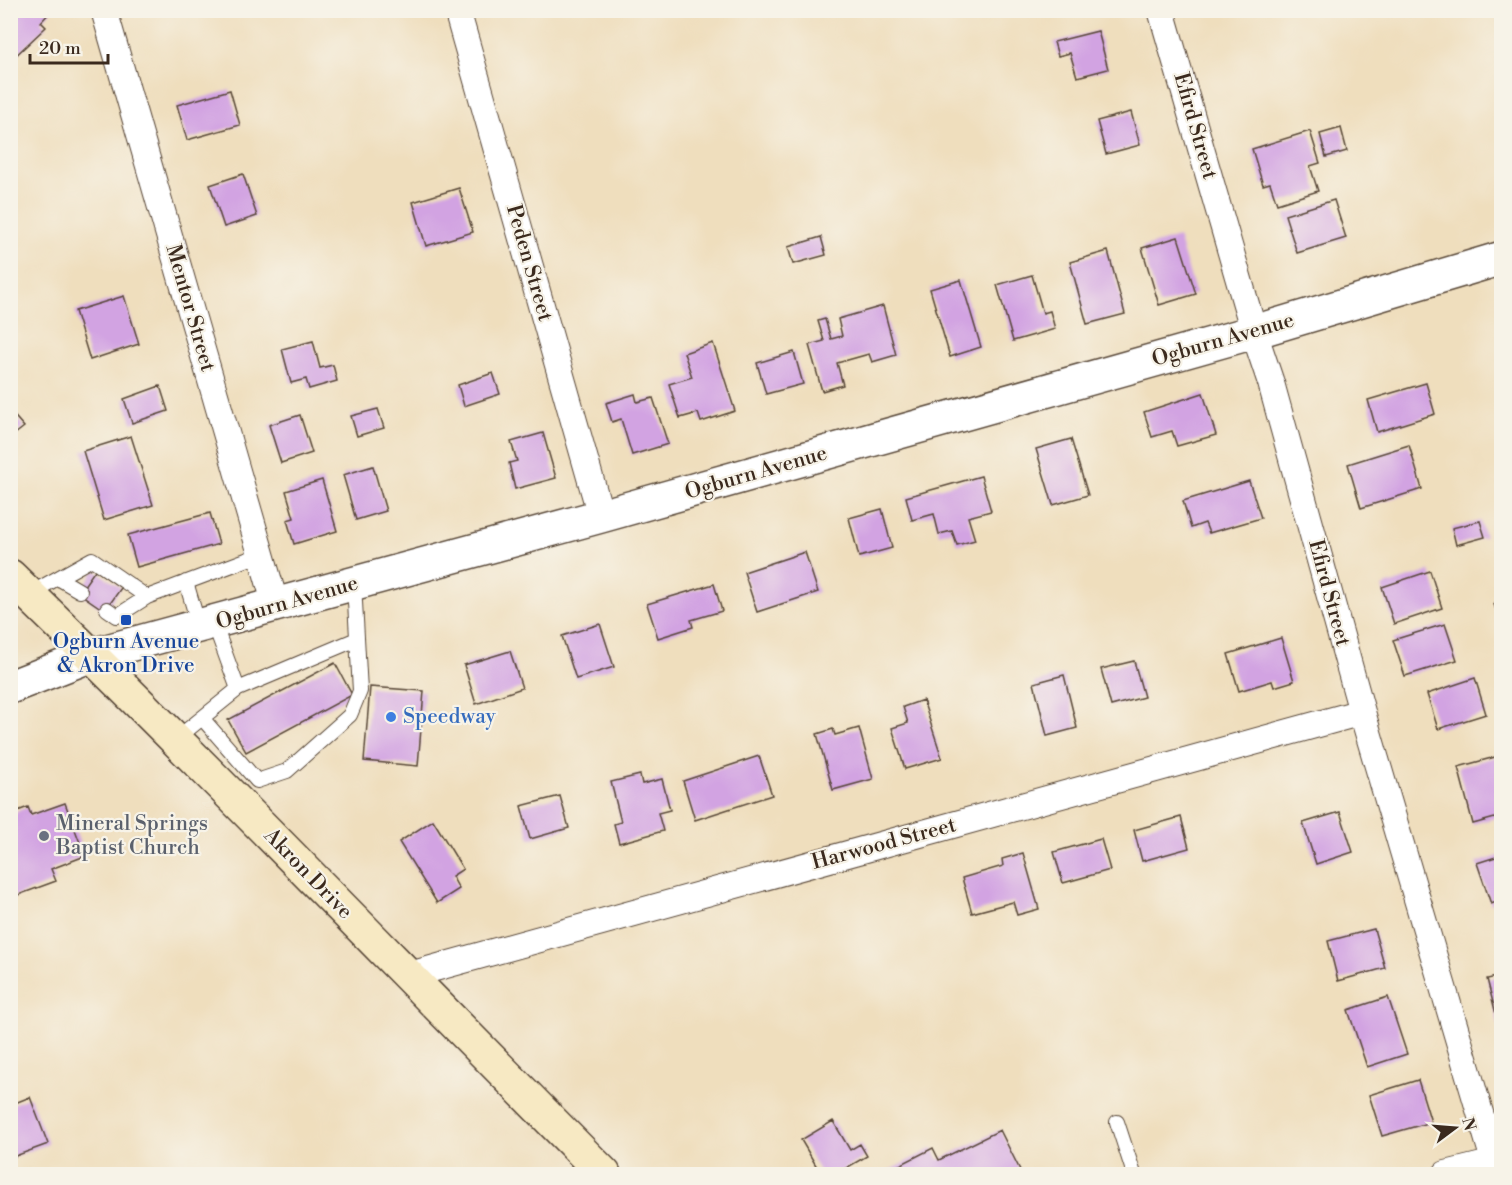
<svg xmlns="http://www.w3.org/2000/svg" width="1512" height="1185" viewBox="0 0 1512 1185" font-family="'Libre Bodoni',serif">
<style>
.building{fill:#d2a3e2}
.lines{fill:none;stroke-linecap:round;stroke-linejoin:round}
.service-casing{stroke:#564536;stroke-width:16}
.minor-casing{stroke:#564536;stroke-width:28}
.tertiary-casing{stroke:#564536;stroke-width:36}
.secondary-casing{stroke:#564536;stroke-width:36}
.service{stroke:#fff;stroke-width:14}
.minor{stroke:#fff;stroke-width:26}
.tertiary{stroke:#fff;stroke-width:33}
.secondary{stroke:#f7e9c3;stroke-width:33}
.transit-dot{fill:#1a4fb4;stroke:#f7f3e8;stroke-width:2}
.shop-dot{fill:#3f7fe0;stroke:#f7f3e8;stroke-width:2}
.worship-dot{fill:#6b7280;stroke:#f7f3e8;stroke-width:2}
.labels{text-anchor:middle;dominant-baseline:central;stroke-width:4.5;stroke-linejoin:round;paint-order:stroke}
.street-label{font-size:21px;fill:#3b2a1e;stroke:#f7f3e8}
.transit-label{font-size:21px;fill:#164399;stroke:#f7f3e8}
.shop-label{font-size:21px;fill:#366cbe;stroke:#f7f3e8;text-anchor:start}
.worship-label{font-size:21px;fill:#5b616d;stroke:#f7f3e8;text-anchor:start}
</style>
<rect width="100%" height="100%" fill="#f7f3e8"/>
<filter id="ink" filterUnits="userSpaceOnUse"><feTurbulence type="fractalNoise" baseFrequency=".0167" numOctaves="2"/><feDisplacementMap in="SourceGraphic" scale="12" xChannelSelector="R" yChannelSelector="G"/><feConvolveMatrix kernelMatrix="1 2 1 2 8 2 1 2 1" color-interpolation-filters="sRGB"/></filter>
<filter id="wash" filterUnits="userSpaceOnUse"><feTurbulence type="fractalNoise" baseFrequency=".008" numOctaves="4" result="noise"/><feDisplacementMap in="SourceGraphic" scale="24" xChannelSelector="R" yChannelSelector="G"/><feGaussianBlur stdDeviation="1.35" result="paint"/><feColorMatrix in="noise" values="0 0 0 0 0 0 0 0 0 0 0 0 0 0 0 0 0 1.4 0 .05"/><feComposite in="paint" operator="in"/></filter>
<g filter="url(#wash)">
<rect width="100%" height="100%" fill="#efdebd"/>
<g id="blocks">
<path class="building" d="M10,10h42l-11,12 5,5 -36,34z
M1098,31l10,38 -31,8 -7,-24 -12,3 -4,-14z
M230,90l10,35 -53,15 -10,-35z
M1131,112l9,33 -34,9 -9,-33z
M1341,128l6,23 -21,6 -6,-23z
M1310,131l10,32 -10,3 8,25 -41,13 -7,-21 -7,2 -11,-36z
M243,174l14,42 -33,11 -14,-42z
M459,188l14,44 -47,14 -13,-44z
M1334,200l12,38 -49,15 -12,-38z
M821,237l5,18 -33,9 -5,-17z
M1178,237l18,57 -37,11 -17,-57z
M1108,251l17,63 -38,10 -17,-62z
M1032,275l11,38 7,-2 5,18 -42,12 -16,-56z
M961,280l20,67 -31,10 -20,-68z
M124,296l15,48 -49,16 -15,-49z
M883,306l13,49 -24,7 -3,-8 -32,9 6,22 -21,6 -13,-46 15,-4 -6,-20 7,-2 6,20 11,-3 -4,-17z
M313,341l7,27 13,-3 4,16 -28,8 -3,-10 -15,4 -9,-34z
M713,343l22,68 -34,11 -3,-9 -18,5 -11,-34 23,-7 -8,-24z
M794,352l9,32 -37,10 -9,-31z
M493,373l7,21 -36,12 -6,-21z
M1426,383l9,31 -58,18 -9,-32z
M160,386l8,25 -36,12 -8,-24z
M1203,393l13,42 -39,11 -5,-15 -20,6 -8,-25z
M635,394l2,8 16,-4 15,46 -36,11 -11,-36 -9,3 -6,-19z
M378,409l6,19 -27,8 -6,-20z
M10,411l14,16 -14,11z
M300,415l12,38 -31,10 -12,-38z
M543,433l13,45 -41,11 -6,-26 8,-2 -6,-19z
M131,436l22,69 -49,15 -21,-69z
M1071,439l17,56 -35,10 -17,-56z
M1409,445l13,44 -61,19 -13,-44z
M373,466l13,45 -30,9 -13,-45z
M981,476l10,35 -23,6 7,23 -18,5 -5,-14 -13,3 -5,-20 -22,6 -6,-23z
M322,480l15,51 -43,13 -7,-24 7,-2 -8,-27z
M1249,481l12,37 -52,15 -4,-10 -14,5 -8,-27z
M882,509l10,39 -33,9 -10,-39z
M210,513l9,31 -82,23 -9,-32z
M1480,521l5,16 -29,8 -4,-17z
M805,552l13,40 -61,20 -13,-40z
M95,570l26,18 -16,23 -26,-18z
M1430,571l12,37 -48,16 -12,-37z
M714,584l8,27 -31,9 2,7 -35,11 -11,-34z
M1502,602v23h-1l-7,-21z
M600,624l14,43 -38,12 -14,-43z
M1445,624l12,36 -52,16 -12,-36z
M1281,638l13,43 -20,6 -2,-6 -33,10 -11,-37z
M510,651l12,37 -46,16 -12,-39z
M1134,661l10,36 -33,9 -10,-37z
M335,663l17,32 -106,57 -18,-32z
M1064,675l13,53 -30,8 -13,-53z
M1475,678l11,36 -48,15 -11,-35z
M370,687l54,4 -6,75 -54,-5z
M923,700l19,58 -37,11 -13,-41 16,-5 -5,-16z
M859,728l14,51 -40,11 -16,-56 16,-5 2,6z
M759,756l13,39 -77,25 -12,-39z
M1499,756l3,7v53l-29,8 -15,-57z
M640,775l2,9 20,-5 8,31 -12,3 5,18 -44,12 -5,-19 7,-2 -10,-40z
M560,796l9,32 -39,11 -9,-33z
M65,803l20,53 -34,13 5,12 -46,17v-84l18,-7 3,8z
M1340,812l13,40 -37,12 -13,-41z
M1181,817l8,31 -47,13 -8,-31z
M433,820l30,49 -11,7 7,13 -22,14 -38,-61z
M1101,839l9,31 -47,13 -9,-31z
M1023,853l16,56 -22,6 -4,-13 -41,11 -10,-35 41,-12 -1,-7z
M1502,855v45l-11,4 -14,-41z
M1374,929l11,39 -47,13 -10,-40z
M1502,976v49l-3,1 -12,-47z
M1388,997l19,57 -40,13 -19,-57z
M1418,1080l13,42 -49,14 -13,-41z
M30,1097l18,47 -38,14v-53z
M833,1121l17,29 10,-6 7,12 -31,18h-15l-20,-34z
M1000,1130l22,44h-135l-1,-2 47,-24 6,12z"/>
</g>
</g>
<g filter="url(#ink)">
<use href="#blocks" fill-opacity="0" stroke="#564536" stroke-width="1.5"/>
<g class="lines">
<defs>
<path id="service" d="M58,578l22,13
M186,582l13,44
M29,594l63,-35 55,38 115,-43
M107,609l10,7 30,-19
M238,689l119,-50
M202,718l55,63 30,-10 63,-56 10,-24 -6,-107
M176,739l62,-50 -24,-66
M1117,1122l17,52"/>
<path id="minor" d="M104,10l172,596
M457,10l144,506
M1161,10l93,322 17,51 91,329 136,462
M406,976l956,-264
M1446,1174l49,-12"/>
<path id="tertiary" d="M10,687l82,-32 509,-139 653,-184 248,-74"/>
<path id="secondary" d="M10,576c202,196 396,399 594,598"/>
</defs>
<use href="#service" class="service-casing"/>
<use href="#minor" class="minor-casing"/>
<use href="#tertiary" class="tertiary-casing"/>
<use href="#secondary" class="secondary-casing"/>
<use href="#service" class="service"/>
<use href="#minor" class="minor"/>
<use href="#tertiary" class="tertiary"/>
<use href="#secondary" class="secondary"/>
</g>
</g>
<rect class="transit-dot" x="120" y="614" width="12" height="12" rx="3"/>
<circle class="shop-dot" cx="391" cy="717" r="6"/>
<circle class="worship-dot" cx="44" cy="836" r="6"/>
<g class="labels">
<g class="street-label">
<text transform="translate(1195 126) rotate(74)">Efird Street</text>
<text transform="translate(529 263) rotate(74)">Peden Street</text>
<text transform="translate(190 308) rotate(74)">Mentor Street</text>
<text transform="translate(1223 340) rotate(-16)">Ogburn Avenue</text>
<text transform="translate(756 473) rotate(-16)">Ogburn Avenue</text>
<text transform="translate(1329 593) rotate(75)">Efird Street</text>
<text transform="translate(287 603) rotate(-16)">Ogburn Avenue</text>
<text transform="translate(884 844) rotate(-15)">Harwood Street</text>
<text transform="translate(308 874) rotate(46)">Akron Drive</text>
</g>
<g class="transit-label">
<text x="126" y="642">Ogburn Avenue<tspan x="126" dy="24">&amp; Akron Drive</tspan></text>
</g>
<g class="shop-label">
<text x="403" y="717">Speedway</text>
</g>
<g class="worship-label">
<text x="56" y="824">Mineral Springs<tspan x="56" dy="24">Baptist Church</tspan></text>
</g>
</g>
<rect width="1512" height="1185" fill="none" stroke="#f7f3e8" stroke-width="36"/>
<g transform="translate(1455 1128) rotate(74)" stroke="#f7f3e8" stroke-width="4.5" paint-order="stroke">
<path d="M0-4.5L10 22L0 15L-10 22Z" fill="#3b2a1e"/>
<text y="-9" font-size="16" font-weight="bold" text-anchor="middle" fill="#3b2a1e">N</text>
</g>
<path d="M30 54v9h78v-9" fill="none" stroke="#3b2a1e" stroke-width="3"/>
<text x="39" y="54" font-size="18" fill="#3b2a1e" stroke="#f7f3e8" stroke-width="4.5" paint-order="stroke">20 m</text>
</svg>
